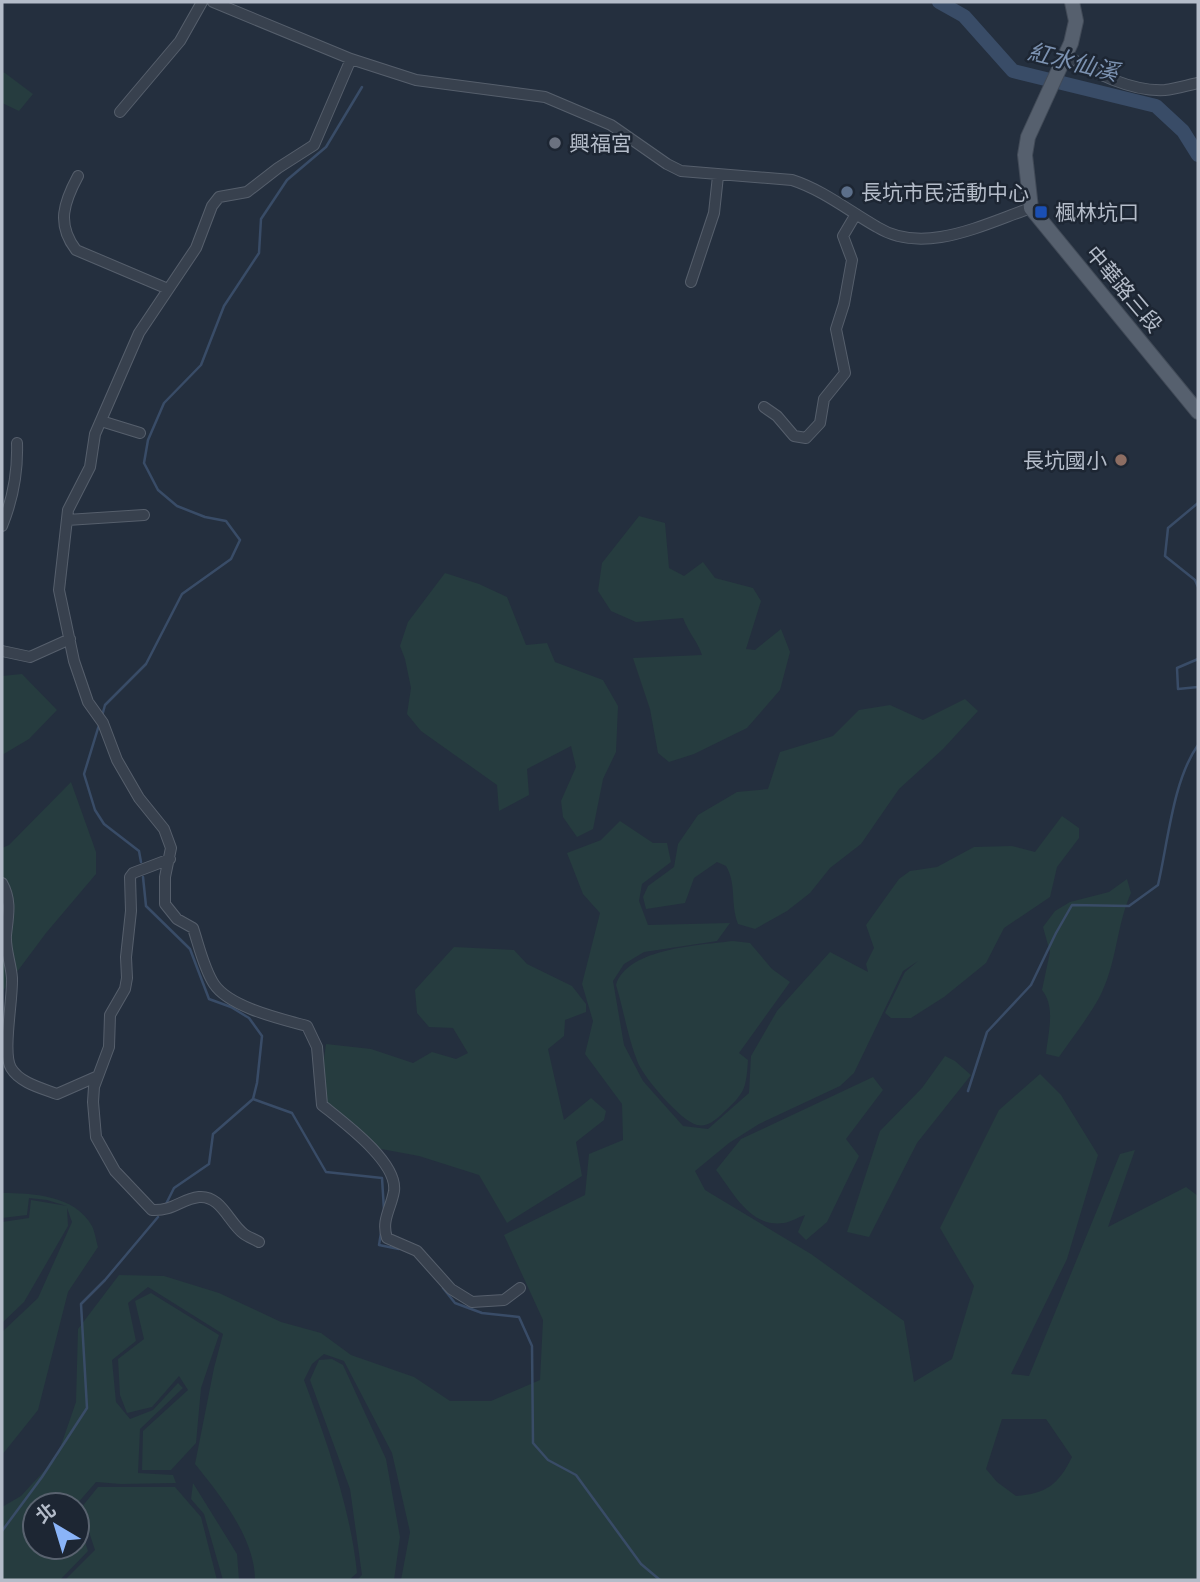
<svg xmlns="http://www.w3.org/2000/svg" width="1200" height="1582" viewBox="0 0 1200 1582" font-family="Figtree,'Noto Sans TC',sans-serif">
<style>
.green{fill:#263c3f;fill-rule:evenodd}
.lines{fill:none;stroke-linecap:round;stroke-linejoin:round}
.stream{stroke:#394c67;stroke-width:2.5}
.river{stroke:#394c67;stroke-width:14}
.minor-casing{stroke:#565f6c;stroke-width:12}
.major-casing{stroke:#414a57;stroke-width:16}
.minor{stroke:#38414e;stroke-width:10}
.major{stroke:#56606e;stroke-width:14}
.worship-dot{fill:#6b7280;stroke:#1d2633;stroke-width:2.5}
.service-dot{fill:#5c6f8a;stroke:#1d2633;stroke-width:2.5}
.transit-dot{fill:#1a4fb4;stroke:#1d2633;stroke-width:2.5}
.education-dot{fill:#8d6e63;stroke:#1d2633;stroke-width:2.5}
.labels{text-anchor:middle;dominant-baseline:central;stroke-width:5;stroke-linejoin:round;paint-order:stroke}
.poi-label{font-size:21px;fill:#b4bcc9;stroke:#1d2633;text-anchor:start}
.street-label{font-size:21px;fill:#b4bcc9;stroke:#1d2633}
.water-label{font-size:23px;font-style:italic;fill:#7c92b1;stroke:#1d2633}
</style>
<rect width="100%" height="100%" fill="#242f3e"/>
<path class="green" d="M2,72l3,1 28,21 -14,17 -17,-8z
M639,516l26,7 4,45 15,8 19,-14 12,16 38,10 8,13 -15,48 9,1 26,-21 9,23 -10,38 -33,38 -53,26 -25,8 -11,-9 -8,-44 -17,-51 69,-3c-4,-13 -14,-23 -19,-37l-47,4 -25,-11 -13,-20 4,-28z
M445,573l34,11 28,13 19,48 21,-2 8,19 48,18 15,26 -2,46 -13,27 -10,50 -16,8 -14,-20 -2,-16 15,-34 -5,-21 -44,23 2,26 -30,16 -2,-26 -76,-54 -14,-17 4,-26 -6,-29 -5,-13 8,-24z
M22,674l35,36 -28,29 -27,16v-79z
M965,699l13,12 -35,38 -44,40 -38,55 -31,24 -20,25 -23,18 -32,18 -17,-5c-8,-21 -1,-39 -12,-58l-9,-4 -23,16 -9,25 -39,6 -3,-12 5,-11 26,-19 4,-23 20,-29 39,-23 31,-3 12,-37 53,-16 26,-26 31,-5 33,15z
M71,782l25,70v22l-50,59 -44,59v-144l7,-3z
M1062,816l17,12v10l-22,29 -7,30 -46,31 -18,35 -42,34 -33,21h-20l-6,-5 20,-41 13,-11 -15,10 -49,102 -14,13 -81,38 -30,19 -34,28 10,19 106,64 93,67 10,61 38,-23 22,-73 -34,-58 59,-118 41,-36 21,21 37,60 -31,104 -56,115 18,2 91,-222 15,-4 -27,77 78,-40 12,9v384h-797l9,-48 -18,-79 -48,-92 -20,-7 -12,10 -8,16c22,59 47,130 53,193l-8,7h-94c0,-42 -35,-85 -60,-116l19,-96 9,-34 -75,-47 -20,16 8,38 -24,19 4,42 14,17 23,-9 25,-27 5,5 -43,41 -2,44 35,2 3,8 -55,1 -25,-2 -20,23h-41v42h42v-30l11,34 -28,29h-58v-73l19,-11 36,-39 19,-55 2,-73 41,-54 45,1 55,17 62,29 40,11 30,22 63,22 36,24h41l49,-21 3,-60 -39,-85 81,-40 4,-41 34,-14 -1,-36 -37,-50 8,-33 -11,-37 18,-71 -17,-19 -16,-41 34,-13 19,-19 33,22h14l4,19 -29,22 -3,17 9,24 82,-2 -13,18 -73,11 -20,12 -11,17 11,64 19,36 40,45 25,3 41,-36 2,-37 26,-45 53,-59 38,20 -2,-8 8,-16 -8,-23 33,-46 11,-8 27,-4 37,-20 38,-1 23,6zM1002,1419h44l26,38c-13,27 -26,37 -56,39l-19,-14 -11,-13z
M1127,879l4,14c-15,33 -14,72 -32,105 -11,20 -27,40 -40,59l-13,-3c2,-21 10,-47 -4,-64l8,-38 -7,-25 12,-16 15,-9 39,-10z
M733,941l17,2 22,26 18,13 -51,71 9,7c-2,32 -4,33 -27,55 -7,6 -14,12 -24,10 -16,-4 -52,-46 -59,-62 -10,-24 -14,-52 -22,-78 11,-37 85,-40 117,-44z
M454,947l60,3 13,14 45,22 14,18v8l-21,8 -1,16 -16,13 16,71 27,-22 15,13 -2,9 -28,22 6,34 -75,47 -28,-48 -60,-19 -43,-8 -51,-43 -1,-46 2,-15 45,5 42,14 19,-11 24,7 12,-6 -15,-25 -24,-1 -12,-14 -2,-23z
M945,1056l10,5 16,14 -54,68 -48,94 -22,-5 33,-101 42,-43z
M873,1077l10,13 -37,49 13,17 -32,66 -21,18 -8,-8 7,-17c-7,2 -14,7 -21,8 -34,5 -51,-31 -68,-53l25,-31z
M2,1193c30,0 73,2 90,33 3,6 4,15 6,21l-30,45 -30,118 -36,45v-123l36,-34 34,-76 -5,-14 1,18 -44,76 -22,21v-101l27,-4 2,-18 36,6 -20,-6 -18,-2 -2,17 -25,3z
M151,1293l68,42 -18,53 -5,55 -25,27h-29l1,-39 45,-41 -9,-14 -27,31 -25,6 -7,-18 -2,-36 26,-20 -9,-38z
M332,1359l11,6 43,94 14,78 -6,43h-37l5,-5 -12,-86 -40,-109 9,-20z
M193,1483l44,71 2,26h-16l-19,-66 -13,-15z
M98,1487h77l26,30 16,63h-152l30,-30 -14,-42z"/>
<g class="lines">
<path class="stream" d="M1198,503l-30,25 -3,28 30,24 3,7
M1198,659l-21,9 1,21 20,-2
M102,716l3,-11 41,-41 36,-70 49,-35 9,-19 -14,-19 -21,-4 -28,-11 -19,-16 -14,-27 4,-23 16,-37 37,-38 23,-59 35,-53 2,-34 26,-39 39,-33 36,-60
M99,725l-15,49 11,36 9,14 35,27 2,11
M143,877l3,29 44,43 19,50 22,8 18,11 13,18 -5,47 -4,16 39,14 34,59 56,6 2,32
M968,1091l19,-59 44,-47 25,-52 16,-28 57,1 29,-21c10,-43 15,-105 40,-140
M166,1204l8,-16 35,-24 4,-30 40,-35
M381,1233l-2,12 20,4
M443,1288l12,15 27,10 37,4 13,29 1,97 15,17 28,15 65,89 19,16
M2,1531l40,-54 45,-69 -6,-104 24,-24 53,-63"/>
<path class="river" d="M939,2l25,14 49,55 143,35 27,25 15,24"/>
<defs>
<path id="minor" d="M213,2l138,57 65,21 129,17 66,28 56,39 14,7 111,9c31,10 57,31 85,47 47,29 107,-3 154,-19
M1067,55c25,18 66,37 98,35 11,-1 23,-5 33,-7
M351,59l-37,86 -36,23 -31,24 -28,5 -7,9 -16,42 -57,85 -44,101 -5,33 -22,43 -9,80 15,71 14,41 15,21 14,37 22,38 25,31 7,19 -6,29v27l12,15 16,9c6,18 11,41 21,56 15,23 67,35 93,42l10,21 5,58c21,17 76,57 72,86 -3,18 -13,29 -7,47l30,13 34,38 21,13 32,-2 16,-12
M120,112l60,-71 22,-39
M78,176c-14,26 -22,48 -2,74l92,39
M691,282l23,-69 4,-37
M764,407l13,9 17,20 12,2 14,-15 4,-24 21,-26 -9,-44 8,-25 8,-44 -9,-24 13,-22
M101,421l39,12
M67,520l77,-5
M2,526c11,-27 16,-53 15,-83
M2,651l28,6 40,-18
M170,859l-37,14 -3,4 1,34 -5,46 1,21 -2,11 -15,26 -1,32 -15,40 -1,15 3,35 19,34 37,39c22,1 29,-11 47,-13 22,-2 30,26 45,37 4,3 10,5 15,8
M2,883c10,18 6,33 4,52 -1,14 5,29 6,43 1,21 -10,75 -1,90 9,15 30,20 46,26l41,-18"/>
<path id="major" d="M1072,2l4,19 -5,22 -43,94 -3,18 6,53 167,204"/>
</defs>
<use href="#minor" class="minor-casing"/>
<use href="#major" class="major-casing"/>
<use href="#minor" class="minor"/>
<use href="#major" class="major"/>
</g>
<circle class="worship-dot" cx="555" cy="143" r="7"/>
<circle class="service-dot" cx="847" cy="192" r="7"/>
<rect class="transit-dot" x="1034" y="205" width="14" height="14" rx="3.5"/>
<circle class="education-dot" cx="1121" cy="460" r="7"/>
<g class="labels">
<g class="poi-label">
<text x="569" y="143">興福宮</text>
<text x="861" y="192">長坑市民活動中心</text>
<text x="1055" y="212">楓林坑口</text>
<text x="1107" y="460" text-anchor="end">長坑國小</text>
</g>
<g class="street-label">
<text transform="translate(1124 289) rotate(50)">中華路三段</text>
</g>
<g class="water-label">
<text transform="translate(1073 62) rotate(14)">紅水仙溪</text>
</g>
</g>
<rect width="1200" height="1582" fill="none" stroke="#b4bcc9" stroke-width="7"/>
<g transform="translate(56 1526) rotate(322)"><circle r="33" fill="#1d2633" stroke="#59626f" stroke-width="2"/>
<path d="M0-5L12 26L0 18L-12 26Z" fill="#8ab4f8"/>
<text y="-10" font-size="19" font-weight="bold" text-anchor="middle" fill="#b4bcc9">北</text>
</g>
</svg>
